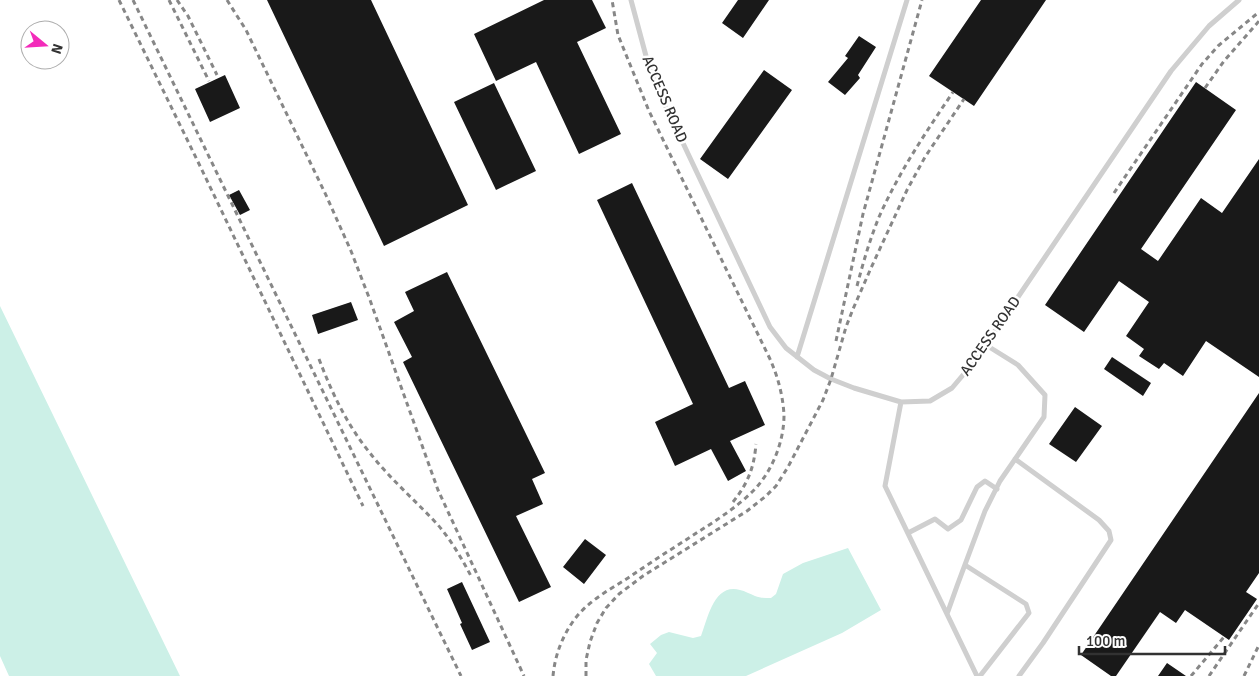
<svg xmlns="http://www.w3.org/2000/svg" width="1259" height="676" viewBox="0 0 1259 676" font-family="Signika,sans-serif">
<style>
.water{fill:#ccf0e7}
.building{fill:#191919}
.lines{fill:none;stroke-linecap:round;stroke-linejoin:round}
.service{stroke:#cfcfcf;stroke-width:5}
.rail{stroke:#878787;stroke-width:3;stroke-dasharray:5 4;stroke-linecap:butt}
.labels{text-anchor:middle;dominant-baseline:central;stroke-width:5;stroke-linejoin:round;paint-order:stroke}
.street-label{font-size:15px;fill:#323232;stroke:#fff}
</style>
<rect width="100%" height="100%" fill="#fff"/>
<path class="water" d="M0,306l180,370h-171l-9,-20z
M848,548l33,62 -39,23 -96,43h-90l-7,-12 8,-11 -7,-9 11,-9 8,-3 24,6 8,-2c7,-18 13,-53 39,-46 5,1 10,4 15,6 5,2 10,2 16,2l5,-4 7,-20 20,-11z"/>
<path class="building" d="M267,0h104l97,205 -84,41z
M544,0h48l14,28 -29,14 44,92 -42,20 -43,-92 -40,19 -22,-47z
M738,0h31l-26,38 -21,-15z
M981,0h65l-72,106 -45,-30z
M859,36l17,11 -18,28 2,3 -15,17 -17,-13 20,-24 -3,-2z
M764,70l28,20 -64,89 -28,-20z
M225,75l15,33 -30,14 -15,-33z
M1196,82l40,28 -95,139 17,12 43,-63 21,15 37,-54v218l-53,-36 -23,35 -19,-13 -5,6 -20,-13 5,-7 -18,-13 23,-34 -30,-21 -35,51 -39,-27z
M494,83l42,88 -40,19 -42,-88z
M632,183l97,205 16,-7 20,44 -35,16 16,30 -18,10 -17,-32 -36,17 -20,-44 38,-18 -96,-204z
M239,190l11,20 -10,5 -11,-20z
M447,272l98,201 -13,6 11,25 -27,12 35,71 -32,15 -116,-240 9,-5 -18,-35 20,-11 -9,-19z
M351,302l7,18 -40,14 -6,-19z
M1112,357l39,26 -8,13 -39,-27z
M1259,393v180l-13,19 11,7 -28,41 -44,-30 -9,13 -16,-11 -44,64h-5l-30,-21z
M1075,407l27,19 -26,36 -27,-18z
M585,539l21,16 -22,29 -21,-17z
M462,582l28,60 -18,8 -12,-26 2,-1 -15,-34z
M1167,663l19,13h-28z"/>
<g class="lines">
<path class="service" d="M631,0l15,56 10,30 114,241 16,21 28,22 17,9 23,9 47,14 29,-1 22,-13 22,-26 197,-291 38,-45 30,-26
M797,357l110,-357
M901,402l-16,84 92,190
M1015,459l84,61 10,11 2,9 -68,103 -24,33
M908,533l27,-14 13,10 13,-9 16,-33 8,-6 12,8
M965,565l61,39 3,9 -49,63
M947,614l10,-28 28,-75 15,-30 44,-64 1,-22 -27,-30 -32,-20"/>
<path class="rail" d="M119,0l82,168 162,338
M133,0l328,676
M169,0l40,81
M177,0l11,16 29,59
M227,0l19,30 79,163 26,58 19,49 68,190 86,186
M1205,88l19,-27 35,-40
M1114,193l88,-129 16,-18 41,-34
M857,286c6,-23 13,-47 22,-69 20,-45 47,-85 74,-125
M836,341l27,-127 59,-214
M319,359c13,34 28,66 51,94 20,26 46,48 68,72 13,15 24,34 33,51
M733,502c15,-19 21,-34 23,-58
M553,676c2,-21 9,-39 21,-56 14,-19 35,-30 54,-42 23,-16 47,-31 70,-46 19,-12 39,-25 55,-41 19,-19 31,-49 31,-76 -1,-19 -6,-38 -14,-56l-121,-248 -31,-76 -6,-35
M586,676v-16l4,-18 7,-19 9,-15 13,-14 24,-18 104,-65 19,-15 10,-10 12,-19 35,-67 8,-21 15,-52 7,-18 18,-41 36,-78 18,-33 39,-58
M1191,676l33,-39
M1209,676l50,-73
M1244,676l15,-31"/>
</g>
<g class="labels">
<g class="street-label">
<text transform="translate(665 99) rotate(67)">ACCESS ROAD</text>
<text transform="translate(990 336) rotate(-55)">ACCESS ROAD</text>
</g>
</g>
<g transform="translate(45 45) rotate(108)"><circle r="24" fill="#ffffff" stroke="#adadad"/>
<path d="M0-4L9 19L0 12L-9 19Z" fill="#f32bba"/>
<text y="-8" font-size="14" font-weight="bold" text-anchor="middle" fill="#323232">N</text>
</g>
<path d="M1079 646v8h146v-8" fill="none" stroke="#323232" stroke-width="2.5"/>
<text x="1086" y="646" font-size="15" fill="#323232" stroke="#ffffff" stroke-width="4" paint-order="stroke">100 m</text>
</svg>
